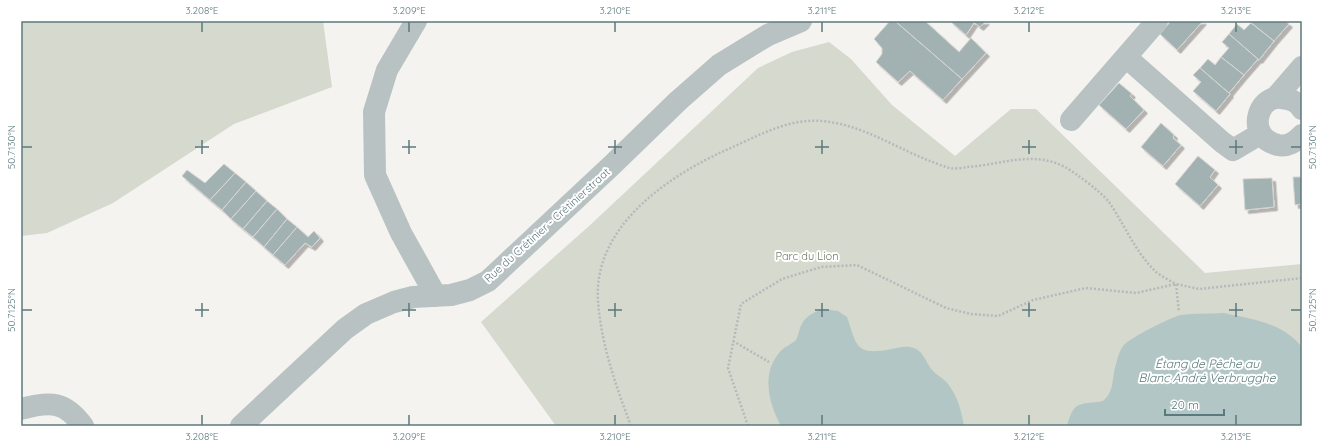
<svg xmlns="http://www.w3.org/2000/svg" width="1323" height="447" viewBox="0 0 1323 447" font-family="Quicksand,sans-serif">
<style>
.green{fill:#d5d9ce}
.water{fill:#b1c6c5}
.building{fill:#a2b1b2;stroke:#d5d4d2;filter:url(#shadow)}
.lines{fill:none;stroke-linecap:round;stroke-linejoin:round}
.path{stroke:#b4babb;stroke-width:2.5;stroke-dasharray:2 2;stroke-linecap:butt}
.minor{stroke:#b9c2c3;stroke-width:22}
.ticks{fill:none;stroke:#5c797d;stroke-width:1.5}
.labels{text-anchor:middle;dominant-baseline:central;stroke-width:4;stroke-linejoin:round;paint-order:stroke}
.street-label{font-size:11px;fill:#5c797d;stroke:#fff}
.park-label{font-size:11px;fill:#6c7a5f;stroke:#fff}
.water-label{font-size:12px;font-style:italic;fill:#577a79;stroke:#fff}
.neatline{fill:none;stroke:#5c797d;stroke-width:1.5}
.ticks-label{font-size:10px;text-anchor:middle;fill:#5c797d}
</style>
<defs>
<filter id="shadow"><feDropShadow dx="3.5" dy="3.5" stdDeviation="0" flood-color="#0004"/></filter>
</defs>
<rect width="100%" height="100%" fill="#f4f3ef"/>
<path class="green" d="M21,21h302l9,66 -98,37 -121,79 -66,30 -26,3z
M829,42l22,17 41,46 63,51 56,-47h25l169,164 97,-9v162h-746l-75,-104 107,-95 170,-159 34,-16z"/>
<path class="water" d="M823,309l15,2 9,6c10,30 9,39 45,32 6,-1 12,-3 18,-2 13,2 15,14 22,23 5,6 12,8 16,14 10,13 13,26 16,42h-183c-12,-22 -20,-52 -2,-73 4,-6 12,-8 17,-13 2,-3 3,-9 4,-12 4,-11 13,-16 23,-19z
M1224,313c31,7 57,9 78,34v79h-235c7,-26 12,-21 36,-25 11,-9 9,-21 12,-33 2,-8 4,-17 9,-23 6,-7 47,-28 57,-30 14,-2 29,-1 43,-2z"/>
<path class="building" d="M890,21h5l67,58 -19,21 -33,-29 -12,11 -22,-20 6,-8v-6l-8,-9z
M895,21h30l34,31 12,-14 15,15 -24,26z
M950,21h22l2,2 -8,12z
M972,21h14l-6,6z
M1171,21h32l-26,29 -17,-16z
M1249,21h36l4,3 -15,17z
M1251,23l23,18 -15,19 -30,-26 8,-10 7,6z
M1229,34l29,25 -14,16 -23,-18 8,-9 -7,-6z
M1221,57l23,18 -15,18 -29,-25 8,-9 7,6z
M1200,68l30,26 -14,17 -23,-20 8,-9 -8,-7z
M1119,83l13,11 -2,2 14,14 -18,19 -27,-24z
M1161,123l13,12 -1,3 8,7 -18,21 -22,-19z
M1198,156l17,14 -5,7 8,8 -18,21 -25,-22z
M224,164l11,9 -25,27 -28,-24 5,-6 18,13z
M235,173l11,9 -24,28 -12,-10z
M1293,177h9v27l-7,1z
M1272,178l2,29 -29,3 -2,-31z
M246,182l10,9 -25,28 -9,-9z
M256,191l11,10 -24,28 -12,-10z
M267,201l10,8 -24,28 -10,-8z
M277,209l10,10 -23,28 -11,-10z
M287,219l10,8 -24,28 -9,-8z
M297,227l11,10 6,-6 6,7 -8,9 -7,-4 -20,22 -12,-10z"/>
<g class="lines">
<path class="path" d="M733,341l36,21
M631,426c-15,-40 -30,-82 -33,-125 -5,-73 67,-123 126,-150 30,-13 63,-33 97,-30 40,3 73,26 109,40 6,2 14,6 20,7 5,1 12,0 17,-1 33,-2 66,-17 98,0 12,7 35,24 44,35 15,22 26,49 45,68 6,6 15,10 22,14l3,28
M748,426l-20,-58 13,-64 41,-25 39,-12 36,-2 89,43 25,6 27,2 35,-16 53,-12 50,5 40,-9 23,5 103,-11"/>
<path class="minor" d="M416,21l-29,49 -13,42 1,63 26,58 35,63
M1126,57l96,85 11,8 27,-16
M1276,97l26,-30
M1302,109c-5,-8 -12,-10 -21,-11 -24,-3 -36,39 -3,47 10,2 17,-3 24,-10
M1071,120l86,-99
M21,409c29,-8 44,-8 62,17
M241,426l104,-97 21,-15 28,-12 19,-5 38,-2 19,-5 18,-9 123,-115 67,-65 41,-36 49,-30 33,-14"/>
</g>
<path class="ticks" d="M202,22v10M409,22v10M615,22v10M822,22v10M1029,22v10M1236,22v10M202,140v14M409,140v14M615,140v14M822,140v14M1029,140v14M1236,140v14M22,147h10M195,147h14M402,147h14M608,147h14M815,147h14M1022,147h14M1229,147h14M1291,147h10M202,303v14M409,303v14M615,303v14M822,303v14M1029,303v14M1236,303v14M22,310h10M195,310h14M402,310h14M608,310h14M815,310h14M1022,310h14M1229,310h14M1291,310h10M202,415v10M409,415v10M615,415v10M822,415v10M1029,415v10M1236,415v10"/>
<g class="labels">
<g class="street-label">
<text transform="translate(547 225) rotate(-42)">Rue du Crétinier - Crétinierstraat</text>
</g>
<g class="park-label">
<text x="807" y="256">Parc du Lion</text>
</g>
<g class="water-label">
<text x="1207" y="363">Étang de Pêche au<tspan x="1207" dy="14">Blanc André Verbrugghe</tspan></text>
</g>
</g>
<rect width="1323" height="447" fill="none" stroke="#ffffff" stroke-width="44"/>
<path d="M1165 409v6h59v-6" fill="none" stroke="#5c797d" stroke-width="2"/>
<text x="1171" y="409" font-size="12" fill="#5c797d" stroke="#ffffff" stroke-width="3" paint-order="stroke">20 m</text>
<rect x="22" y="22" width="1279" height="403" class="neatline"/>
<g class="ticks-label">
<text x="202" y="14">3.208°E</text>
<text x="409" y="14">3.209°E</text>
<text x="615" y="14">3.210°E</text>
<text x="822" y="14">3.211°E</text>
<text x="1029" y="14">3.212°E</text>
<text x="1236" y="14">3.213°E</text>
<text transform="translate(11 147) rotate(-90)" y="4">50.7130°N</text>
<text transform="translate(1312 147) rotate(-90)" y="4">50.7130°N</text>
<text transform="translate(11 310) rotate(-90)" y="4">50.7125°N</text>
<text transform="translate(1312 310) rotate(-90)" y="4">50.7125°N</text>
<text x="202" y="440">3.208°E</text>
<text x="409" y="440">3.209°E</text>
<text x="615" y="440">3.210°E</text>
<text x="822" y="440">3.211°E</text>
<text x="1029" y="440">3.212°E</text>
<text x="1236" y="440">3.213°E</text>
</g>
</svg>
